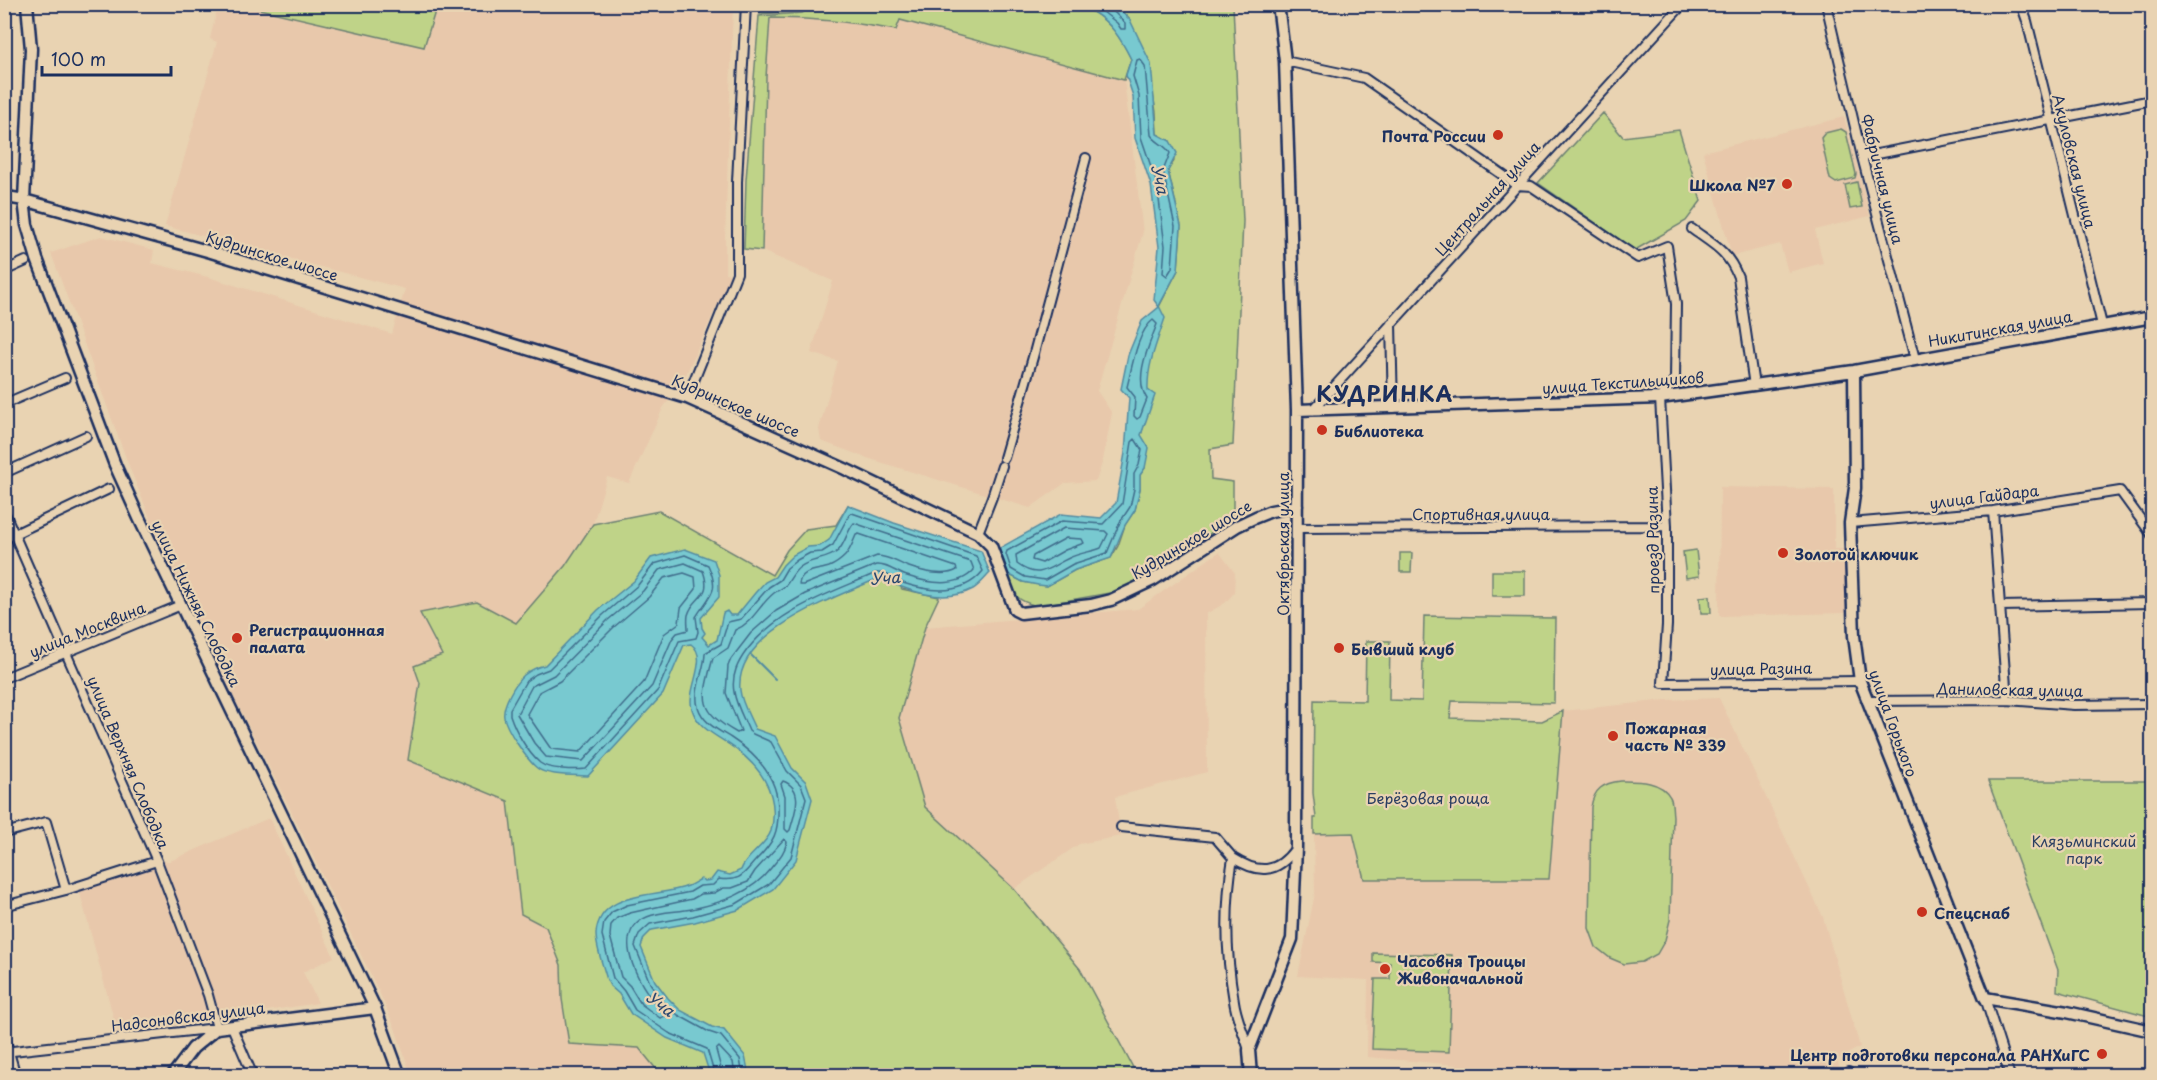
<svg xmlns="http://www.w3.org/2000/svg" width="2157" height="1080" viewBox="0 0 2157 1080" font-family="'Playpen Sans',sans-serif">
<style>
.built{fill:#e8c8ab}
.green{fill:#bfd388;stroke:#6d8173;stroke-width:1.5}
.water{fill:#78c9d0;stroke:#538ba2;stroke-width:1.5}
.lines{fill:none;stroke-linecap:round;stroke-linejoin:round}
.shore{stroke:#406d8c;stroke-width:1.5}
.stream{stroke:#538ba2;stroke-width:2}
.street-casing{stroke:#1b2f5e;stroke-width:12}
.secondary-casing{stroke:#1b2f5e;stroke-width:15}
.street{stroke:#e9d3b2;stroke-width:8}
.secondary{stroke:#e9d3b2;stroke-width:10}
.poi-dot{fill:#c8321e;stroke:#e9d3b2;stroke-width:2}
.labels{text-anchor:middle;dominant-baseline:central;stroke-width:4.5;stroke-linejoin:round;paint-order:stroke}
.poi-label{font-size:15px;font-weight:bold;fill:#1b2f5e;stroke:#e9d3b2;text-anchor:start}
.street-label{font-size:15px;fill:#1b2f5e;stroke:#e9d3b2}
.park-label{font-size:15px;fill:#2b3f62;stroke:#e9d3b2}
.water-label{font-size:16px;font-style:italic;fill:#29466f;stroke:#e9d3b2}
.district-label{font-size:21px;font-weight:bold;letter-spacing:1.5px;fill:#1b2f5e;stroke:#e9d3b2}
</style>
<rect width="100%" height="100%" fill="#e9d3b2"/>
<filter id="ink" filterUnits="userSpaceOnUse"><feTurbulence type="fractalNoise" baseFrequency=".0167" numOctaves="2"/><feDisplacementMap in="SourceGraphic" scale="12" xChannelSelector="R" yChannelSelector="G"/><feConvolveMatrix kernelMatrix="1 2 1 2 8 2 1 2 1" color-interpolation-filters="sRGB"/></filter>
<g filter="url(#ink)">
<path class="built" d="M599,4l134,1 -8,235v33l5,1 -2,7 -45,100 -20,27 -34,75 -22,-6 -14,47 -28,42 -49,57 -39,-21 -57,11 23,43 -29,10 6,17 -12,77 100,41 13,112 25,14 15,38 1,34 7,45 70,4 22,27h-250l-16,-47 -15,-34 -89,-183 -115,-230 -46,-112 -79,-216 50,-17 53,14 -2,13 56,14 184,57 13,-45 -240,-63 52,-184 -7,-3 8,-34h24l181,41 14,-41z
M770,18h41l46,4 38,8 5,-11 224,61 19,152 -46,159 15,22 -9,47 -7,21 -31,2 -35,25 -163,-50 -46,-17 -2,-12 19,-68 -27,-8 22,-72 -71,-30 4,-174z
M1844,117l26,99 -55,14 8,33 -35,9 -8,-28 -48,12 -29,-104z
M1720,487l114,2v60h12l2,64 -129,3z
M1219,552l16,21 -1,20 -9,10 -19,11 1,158 -92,25 6,39 -42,8 -65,45 -89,-82 -26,-89 26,-91 213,-18z
M1719,698l104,219 37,130 -22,12 2,16h-384l1,-10 -90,-8 1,-77 -70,-4 17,-83 -1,-59 39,-1 195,46 15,-168 103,-11z
M269,818l65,139 -31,15 15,31 -200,31 -40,-148 76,-24 16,-1z"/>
<path class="green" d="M816,4l257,1c6,3 13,2 18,6 20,11 30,28 40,48l-7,21 -224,-60 -4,10c-42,-8 -83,-12 -126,-12l-4,59 -4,174 -18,-2 2,-69 13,-164 43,-3z
M242,5l195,-1v1l-13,42z
M760,5v-1l52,1 -10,6 -42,3z
M1115,5h118l10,216 -10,224 -23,4 1,30 22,3v36l-107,72 -89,16c-23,-6 -23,-12 -31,-33l17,9 24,4 28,-16 36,-12 7,-12 7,-21 10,-15 5,-21v-14l5,-7 -4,-33 4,-15 2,-43 12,-70 19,-37 3,-44 -13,-56 6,-9 -4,-20 -13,-7 -1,-22 -5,-30 -21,-62z
M1603,113l20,24 56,-7 22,71 -15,20 -51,29 -97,-67z
M1841,129l5,3 10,42 -1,4 -19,5 -6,-4 -9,-41 4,-5z
M1857,182l5,25 -12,2 -5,-24z
M848,505l54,84 37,8 -14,30 -26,91 26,89 89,82 66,80 57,106h-476l-22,-27 -70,-4 -7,-45 -1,-34 -15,-38 -25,-13 -13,-113 -100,-41 12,-77 -6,-17 28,-11 -22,-42 57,-11 39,21 49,-57 28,-42 66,-13 113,64 15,-25 19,-21 30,-4z
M1696,550l3,26 -13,2 -3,-26z
M1400,553h12l-1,19h-11z
M1492,571h33v25h-33z
M1710,596l1,17h-10l-1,-16z
M1424,616l131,2 -1,85 -102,-2 -2,17 92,3 21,-10 -14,168h-185l-11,-46 -39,1v-16h2l-3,-25 1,-93 51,1 1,-60h24l-1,59 33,1z
M1621,781c16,0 40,-1 49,16 3,5 2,13 3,19l-3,104 -5,20 -8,14 -15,8 -18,2 -14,-6 -14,-11 -7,-19 2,-121c3,-18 12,-24 30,-26z
M1988,781h164v236l-95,-26 1,-21z
M1373,953l79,2 -3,97 -77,-3 3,-70h15v-16l-17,-1z"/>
<path class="water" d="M1073,5h42l15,15 21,44 6,70 13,7 7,12 -9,18 13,55 -3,44 -19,36 6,12c-8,24 -18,47 -17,72l7,5 -14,40 8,13 -4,20 -5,7v14l-5,21 -10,15 -14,33 -36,12 -28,16 -9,-1 -15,-3 -17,-9 -8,-24 63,-35 40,4 15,-15 9,-50 4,-55 -8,-9 7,-34 14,-34 17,-14 -5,-7 5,-53 -8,-62 -16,-47 -2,-42 -7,-21 5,-16c-10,-20 -20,-37 -40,-48 -5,-4 -12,-3 -18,-6z
M848,505l46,18 87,28 9,22c-5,5 -10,12 -17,16 -30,16 -66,1 -94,-11 -42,19 -145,53 -139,112 1,12 10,27 15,39l20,7 17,32 14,14 6,17 -16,61 -23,29 -35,21 -43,12 -43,8 -8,8 -3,9 14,34 13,17 12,12 32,17 12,3 21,26 4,19h-39l-7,-22 -36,-15 -36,-24 -12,-20 -9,-8 -3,-6c-4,-15 -11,-32 -11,-46 3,-45 62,-36 92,-48 5,-2 9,-5 13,-7l4,2 6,-1 6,-8 13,3 11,-5c5,-15 25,-24 30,-39 10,-39 -13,-68 -44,-88 -14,-9 -30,-17 -35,-34 -6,-21 18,-51 -1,-65l-7,1 -21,49 -75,82c-13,-1 -42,0 -51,-8 -10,-8 -31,-39 -33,-51 -2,-12 11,-34 20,-42 6,-5 13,-8 21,-10l53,-55 36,-29 17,-23 34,-9 29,11 5,15v22l-18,21 1,10 3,5 -3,4 7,8 8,-5 6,-27 4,-2 3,4h7l18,-22 10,-11 10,-5 8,-12 10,-10 15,-8 12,-1 9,-6z"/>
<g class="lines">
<path class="shore" d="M1093,4l24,19 4,6h4v-6l-13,-13 -1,-6
M1140,59l5,7 6,69c5,8 14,9 19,18l-7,18 12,55 -3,42 -5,8 -4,-3 2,-27 -8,-62 -16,-47 -2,-41 -6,-20 4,-16z
M1153,320l4,4c-8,22 -24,54 -10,75l-7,18 -3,2 -3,-3 1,-19 -8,-10c5,-19 10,-55 26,-67z
M1135,439l7,11 -3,15 -5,9v15l-4,18 -10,15 -13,31 -34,11 -28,16 -20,-3 -14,-8 -5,-15 1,-3 55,-30 41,3 19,-20 10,-62z
M854,523l117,39 3,8c-17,19 -46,13 -67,6 -11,-3 -19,-12 -31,-11l-71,29 -29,17 -25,22 -20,26 -3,7 -2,27 15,38 -4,2c-40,-23 -35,-34 -24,-75l15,-10 7,-18c18,-7 24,-25 39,-37 4,-3 8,-4 12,-8 5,-6 7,-13 14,-18 12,-9 26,-6 38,-16 7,-7 9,-20 16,-28z
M1064,528l41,3 3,3 -7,14c-10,4 -22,5 -32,10 -20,9 -29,23 -52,6l-1,-9z
M859,534l97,33 1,3c-12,7 -34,2 -48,-3 -11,-4 -20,-11 -32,-11l-74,29h-4c1,-16 19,-14 30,-18 5,-2 12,-7 16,-11 5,-5 8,-14 11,-21z
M1066,538l16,1 2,4 -19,7 -23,13 -10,-3 1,-4z
M685,555l23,10c13,28 1,30 -12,52l2,15 -2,6 -17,3 -21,49 -72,79c-11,1 -37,1 -46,-6 -13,-11 -25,-33 -30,-48v-6l16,-28 10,-7 13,-5 54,-54 35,-30 16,-21z
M685,563l18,8c10,27 -9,24 -15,44 -1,5 0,10 0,15l-11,3 -5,6 -20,47 -69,75 -37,-4 -12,-14 -17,-29 15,-28 22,-11 54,-55 35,-29 16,-21z
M684,573l11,4 1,12 -15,19 -2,15 -15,11 -20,48 -64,70 -29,-3 -24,-35 12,-22 21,-11 54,-54 35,-30 15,-19z
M783,781c22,8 12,31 7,49l-2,2 -3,-3v-33l-4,-12z
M784,839l3,3c-3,12 -9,17 -16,26 -19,25 -50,35 -79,41 -15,3 -32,2 -45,8 -41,17 -3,77 17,96l1,3 -5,2 -19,-14 -11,-18 -9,-9 -11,-41 1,-11 6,-7 13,-5 62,-14 9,-5 13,-1 9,-5h9l16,-6 7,-11z
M715,1076l-8,-27 -38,-16 -34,-23 -11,-19 -11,-13 -11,-43 2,-13 8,-10 15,-7 63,-13 10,-6 13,-1 6,-6c22,3 24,-5 37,-19 18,-18 23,-28 22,-53 -1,-31 -22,-53 -47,-69 -13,-8 -28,-15 -33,-31 -5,-18 7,-37 7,-54l16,-9 7,-22 13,-3 28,-32 11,-7 7,-12 10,-8 13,-7 12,-1 11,-7 16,-30 3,-2 124,43 7,15c-20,25 -53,21 -80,12 -9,-4 -17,-11 -27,-10 -47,21 -96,35 -129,77 -9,12 -16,25 -13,42 2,13 10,27 15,39l4,3 18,8 16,29 14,14 5,13 -15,59 -22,27 -33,20 -43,12 -43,8 -11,10 -4,12 15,37 13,19 15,13 31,17 12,4 19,23 3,17
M723,1076l-7,-26 3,-3 14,15 2,14"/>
<path class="stream" d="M751,655l24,24"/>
<defs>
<path id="street" d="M1826,4l36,153 53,202
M2021,4l6,17 75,304
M1285,61l79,17 153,107 14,1 107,72 29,-12 9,58 -1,75 -15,19 7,128v99l-4,58 197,-2
M1862,157l290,-57
M1692,229c22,16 36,22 46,48l16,109
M4,271l22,-10
M1391,324l2,84
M687,398l50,-125v-91l9,-178
M4,404l61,-26
M1313,410l370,-406
M1004,458l29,-101 53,-199
M4,473l82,-37
M4,511l153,350 51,134 9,33 -213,24
M1993,511l14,189
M1850,523l143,-12 127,-20 32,44
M1296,528l371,-2
M978,533l14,-36 10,-31
M4,539l105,-50
M2000,606l152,-3
M4,678l177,-73
M1867,701l140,-1 67,5 78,-1
M1121,827l94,10 18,21c-8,46 -7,97 1,143 2,16 10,33 15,49
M4,833l42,-11 20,68
M1233,858c25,16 44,16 62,-9
M4,906l62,-16 91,-29
M1985,998l25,78
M232,1027l21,49
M4,1035l12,41
M1848,1072l1,4"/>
<path id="secondary" d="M27,4l4,45 -7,151 3,25 10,34 78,206 24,53 236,490 25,68
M4,198l3,-1 17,3 187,52 476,146 158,71 133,64 13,13 24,64 6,3 70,-8 20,-5 42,-20 84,-54 19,-9 15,-6 26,-5
M1854,371l1,117 -5,35 4,113 6,45 125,317 82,14 85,19
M1297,410l363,-12 194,-27 298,-54
M172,1076l21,-28 24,-20 158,-20
M1251,1076l-2,-26 43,-111 4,-91 1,-438 -12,-349 -7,-57"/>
</defs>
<use href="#street" class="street-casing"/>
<use href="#secondary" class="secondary-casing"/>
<use href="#street" class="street"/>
<use href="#secondary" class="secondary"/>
</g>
</g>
<g class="poi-dot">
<circle cx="1498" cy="135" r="6"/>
<circle cx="1787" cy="184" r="6"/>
<circle cx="1322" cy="430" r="6"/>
<circle cx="1783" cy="553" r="6"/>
<circle cx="237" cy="638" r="6"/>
<circle cx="1339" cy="648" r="6"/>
<circle cx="1613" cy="736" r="6"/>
<circle cx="1922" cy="912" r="6"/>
<circle cx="1385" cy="969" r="6"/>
<circle cx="2102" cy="1054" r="6"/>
</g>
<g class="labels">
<g class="poi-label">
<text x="1486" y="135" text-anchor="end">Почта России</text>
<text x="1775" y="184" text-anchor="end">Школа №7</text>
<text x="1334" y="430">Библиотека</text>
<text x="1795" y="553">Золотой ключик</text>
<text x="249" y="629">Регистрационная<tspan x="249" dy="17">палата</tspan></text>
<text x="1351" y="648">Бывший клуб</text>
<text x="1625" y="727">Пожарная<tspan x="1625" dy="17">часть № 339</tspan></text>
<text x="1934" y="912">Спецснаб</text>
<text x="1397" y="960">Часовня Троицы<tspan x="1397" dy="17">Живоначальной</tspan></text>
<text x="2090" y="1054" text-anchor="end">Центр подготовки персонала РАНХиГС</text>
</g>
<g class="street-label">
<text transform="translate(2075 161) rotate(76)">Акуловская улица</text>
<text transform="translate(1883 179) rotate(76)">Фабричная улица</text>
<text transform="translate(1487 198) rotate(-48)">Центральная улица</text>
<text transform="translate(272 255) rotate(17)">Кудринское шоссе</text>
<text transform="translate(2000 328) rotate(-10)">Никитинская улица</text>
<text transform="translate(1623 382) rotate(-4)">улица Текстильщиков</text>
<text transform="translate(736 405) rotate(23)">Кудринское шоссе</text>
<text transform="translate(1984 496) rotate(-7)">улица Гайдара</text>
<text x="1481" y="513">Спортивная улица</text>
<text transform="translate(1191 539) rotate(-31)">Кудринское шоссе</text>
<text transform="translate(1652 540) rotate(-91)">проезд Разина</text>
<text transform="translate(1282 544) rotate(-90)">Октябрьская улица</text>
<text transform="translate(197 603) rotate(64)">улица Нижняя Слободка</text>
<text transform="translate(87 629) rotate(-22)">улица Москвина</text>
<text transform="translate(1761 668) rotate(-1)">улица Разина</text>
<text transform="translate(2010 689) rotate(1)">Даниловская улица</text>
<text transform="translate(1894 723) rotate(70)">улица Горького</text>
<text transform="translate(129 762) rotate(67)">улица Верхняя Слободка</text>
<text transform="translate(188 1016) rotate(-7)">Надсоновская улица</text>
</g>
<g class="park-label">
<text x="1428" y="797">Берёзовая роща</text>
<text x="2084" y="840">Клязьминский<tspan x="2084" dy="17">парк</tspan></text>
</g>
<g class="water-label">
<text transform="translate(1161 179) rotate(77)">Уча</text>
<text transform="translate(885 577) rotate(-4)">Уча</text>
<text transform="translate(661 1003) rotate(36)">Уча</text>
</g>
<g class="district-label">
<text x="1385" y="393">КУДРИНКА</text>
</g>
</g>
<rect width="2157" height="1080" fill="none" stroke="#e9d3b2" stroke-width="24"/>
<rect x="12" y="12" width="2133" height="1056" fill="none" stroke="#1b2f5e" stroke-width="2" filter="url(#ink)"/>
<path d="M42 66v9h129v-9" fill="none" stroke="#1b2f5e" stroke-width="3"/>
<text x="51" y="66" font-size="18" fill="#1b2f5e" stroke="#e9d3b2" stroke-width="4.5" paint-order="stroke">100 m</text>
</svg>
